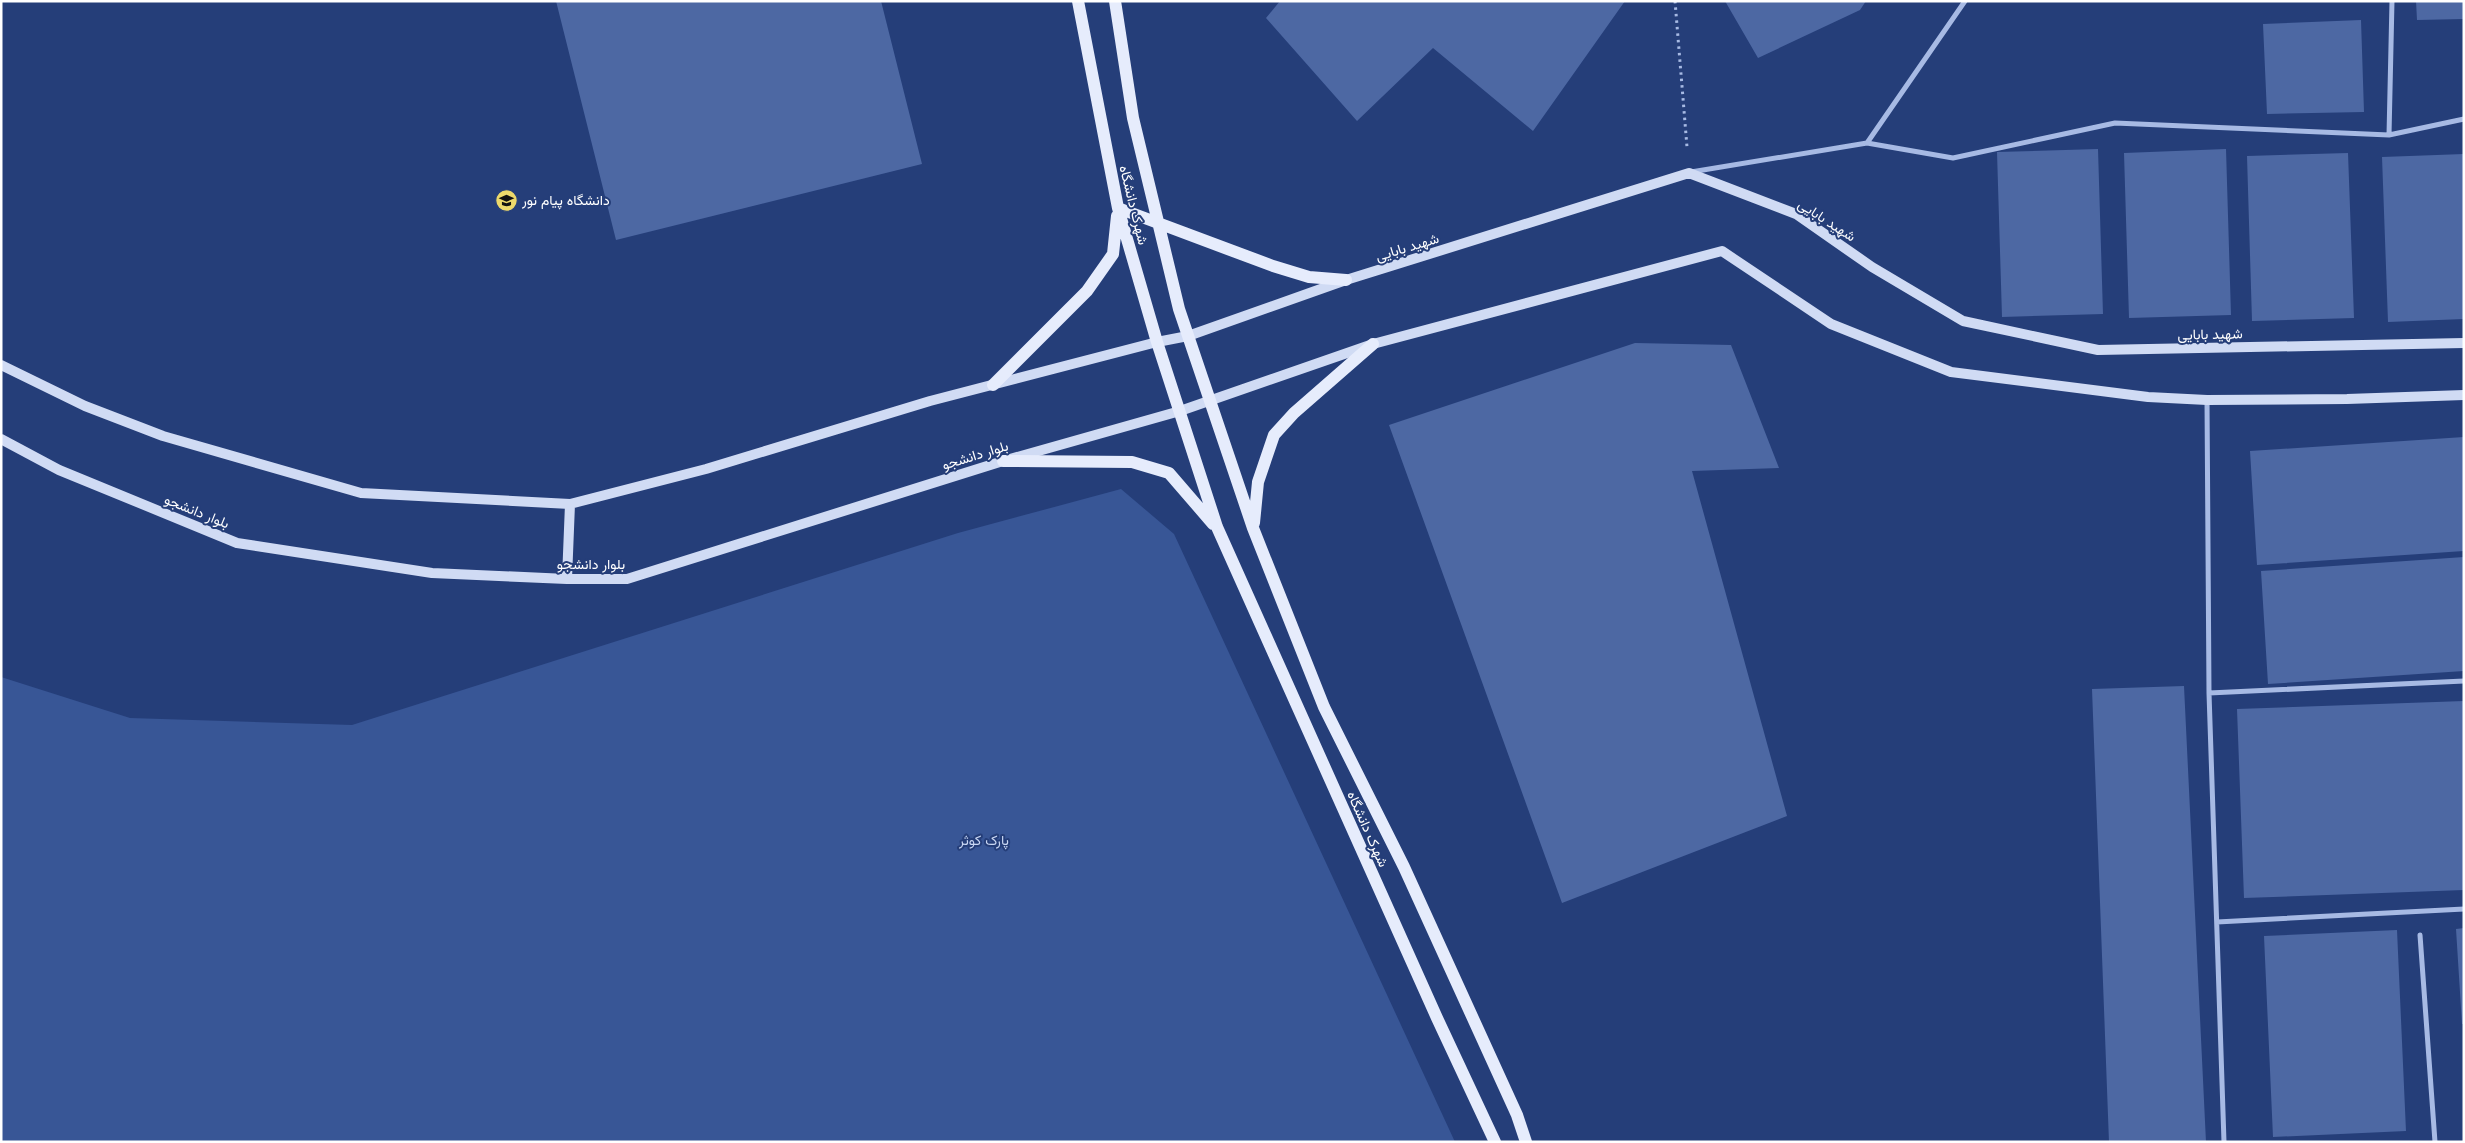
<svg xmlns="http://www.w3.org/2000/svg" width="2465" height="1143" viewBox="0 0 2465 1143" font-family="Helvetica,Vazirmatn,sans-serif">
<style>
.green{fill:#385696}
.building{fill:#4d68a3}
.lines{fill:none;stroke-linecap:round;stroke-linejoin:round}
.path{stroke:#a7bae4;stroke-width:3;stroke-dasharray:2.5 4;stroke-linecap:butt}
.minor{stroke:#a7bae4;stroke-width:5}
.secondary{stroke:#d0dbf4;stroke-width:10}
.primary{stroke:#e6ecfc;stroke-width:12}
.labels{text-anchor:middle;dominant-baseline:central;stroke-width:4;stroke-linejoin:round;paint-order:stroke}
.poi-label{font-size:14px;fill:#fff;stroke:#253e79;text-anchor:start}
.street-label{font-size:14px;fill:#fff;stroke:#253e79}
.park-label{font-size:14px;fill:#c9d7f3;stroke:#253e79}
</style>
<rect width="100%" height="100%" fill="#253e79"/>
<path class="green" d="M1121,489l53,45 281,608h-1454v-465l129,41 222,7 606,-192z"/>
<path class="building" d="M556,1h325l41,163 -306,76z
M1280,1h345l-92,130 -100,-83 -76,73 -91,-103z
M1725,1h141l-6,9 -102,48z
M2416,1h48v18l-47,1z
M2361,20l3,92 -97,2 -4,-90z
M2098,149l5,165 -101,3 -5,-165z
M2226,149l5,166 -102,3 -5,-165z
M2348,153l6,165 -102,3 -5,-165z
M2464,154v165l-76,3 -6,-165z
M1635,343l96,2 48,123 -87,3 95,345 -225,87 -173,-478z
M2464,437v114l-207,14 -7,-114z
M2464,557v114l-196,13 -7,-113z
M2184,686l22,456h-97l-17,-453z
M2464,701v189l-220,8 -7,-189z
M2464,928v96h-2l-6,-95z
M2397,930l9,201 -133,6 -9,-201z"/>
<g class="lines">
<path class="path" d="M1675,1l12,146"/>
<path class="minor" d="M2389,135l3,-134
M1867,143l98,-142
M1691,172l176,-29 86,15 162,-35 274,12 75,-16
M2207,400l2,293 15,449
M2209,693l255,-12
M2217,922l247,-13
M2420,935l15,207"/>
<path class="secondary" d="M1,365l84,41 78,30 198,57 209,11 136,-35 224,-68 227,-59 31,-6 158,-56 343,-107 107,41 76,53 91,54 135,29 366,-7
M1,439l58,31 178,73 195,30 135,6h60l376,-118 177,-50 193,-67 349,-93 109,73 120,48 197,25 59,3 140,-1 117,-4
M567,579l3,-75"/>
<path class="primary" d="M1078,1l40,207 39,134 60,185 220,491 58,124
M1115,1l18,117 46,191 74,219 71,179 80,160 113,248 9,27
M1118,208l155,58 36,11 37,3
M993,385l94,-94 26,-37 4,-38
M1003,461l129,1 37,11 44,51
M1254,523l4,-41 16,-47 20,-22 79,-69"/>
</g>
<defs>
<symbol id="university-disc" viewBox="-11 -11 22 22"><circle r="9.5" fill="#edd96b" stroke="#253e79"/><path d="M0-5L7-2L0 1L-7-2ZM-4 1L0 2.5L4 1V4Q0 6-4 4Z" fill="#111"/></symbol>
</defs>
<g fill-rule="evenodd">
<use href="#university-disc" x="494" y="188" width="25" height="25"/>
</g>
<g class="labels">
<g class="poi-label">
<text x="522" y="200">دانشگاه پیام نور</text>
</g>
<g class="street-label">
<text transform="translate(1134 205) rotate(76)">شهرک دانشگاه</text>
<text transform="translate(1827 220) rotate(33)">شهید بابایی</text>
<text transform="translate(1407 247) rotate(-17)">شهید بابایی</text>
<text transform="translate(2210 334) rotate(-1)">شهید بابایی</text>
<text transform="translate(975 455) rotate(-17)">بلوار دانشجو</text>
<text transform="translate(197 511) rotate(22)">بلوار دانشجو</text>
<text x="591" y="564">بلوار دانشجو</text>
<text transform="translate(1368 829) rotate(66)">شهرک دانشگاه</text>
</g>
<g class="park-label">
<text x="984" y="840">پارک کوثر</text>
</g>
</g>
<rect width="2465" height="1143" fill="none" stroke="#ffffff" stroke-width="5"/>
</svg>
